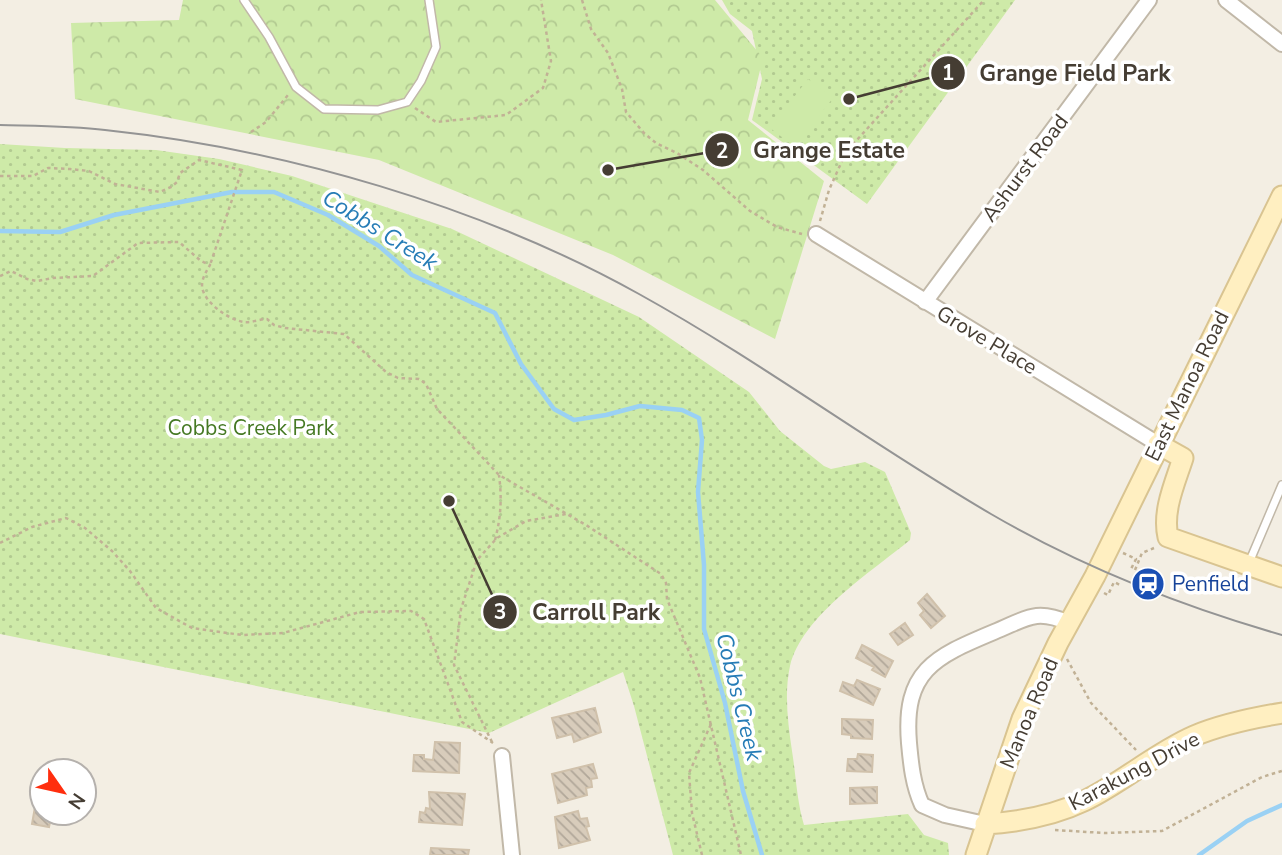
<svg xmlns="http://www.w3.org/2000/svg" width="1282" height="855" viewBox="0 0 1282 855" font-family="'Nunito Sans',sans-serif">
<style>
.grass{fill:url(#grass-dots)}
.forest{fill:url(#forest-crowns)}
.garden{fill:#ceeaa8}
.lines{fill:none;stroke-linecap:round;stroke-linejoin:round}
.stream{stroke:#9ad1f4;stroke-width:4.5}
.building{fill:url(#building-back-hatch);stroke:#d0c1ab;stroke-width:2}
.lane-casing{stroke:#c1b8a8;stroke-width:10}
.street-casing{stroke:#c1b8a8;stroke-width:18}
.secondary-casing{stroke:#d9c491;stroke-width:23}
.path{stroke:#c1b195;stroke-width:2.5;stroke-dasharray:3.5 3.5;stroke-linecap:butt}
.lane{stroke:#fff;stroke-width:7}
.street{stroke:#fff;stroke-width:14}
.secondary{stroke:#ffefc1;stroke-width:19}
.tram{stroke:#949494;stroke-width:2}
.labels{text-anchor:middle;dominant-baseline:central;stroke-width:7;stroke-linejoin:round;paint-order:stroke}
.street-label{font-size:21px;fill:#453d33;stroke:#fff}
.park-label{font-size:21px;fill:#457923;stroke:#fff}
.transit-label{font-size:21px;fill:#164399;stroke:#fff;text-anchor:start}
.water-label{font-size:23px;font-style:italic;fill:#267cb6;stroke:#fff}
.leader{fill:none;stroke:#453d33;stroke-width:2.5}
.callout-dot{fill:#453d33;stroke:#fff;stroke-width:2.5}
.mark-label{font-size:21px;text-anchor:middle;font-weight:bold;fill:#fff}
.callout-label{font-size:23px;text-anchor:middle;font-weight:bold;fill:#453d33;stroke:#fff;stroke-width:7;stroke-linejoin:round;paint-order:stroke}
</style>
<defs>
<pattern id="grass-dots" width="8" height="8" patternUnits="userSpaceOnUse" patternTransform="scale(1.75)"><rect width="8" height="8" fill="#ceeaa8"/><path d="M2 2h.1M6 6h.1" fill="none" stroke="#b2ca91" stroke-width="1.8" stroke-linecap="round"/></pattern>
<pattern id="forest-crowns" width="20" height="18" patternUnits="userSpaceOnUse" patternTransform="scale(1.75)"><rect width="20" height="18" fill="#ceeaa8"/><path d="M2 6a3 3 0 1 1 6 0M12 15a3 3 0 1 1 6 0" fill="none" stroke="#b2ca91"/></pattern>
<pattern id="building-back-hatch" width="6" height="6" patternUnits="userSpaceOnUse" patternTransform="scale(1.75)"><rect width="6" height="6" fill="#d8ccbb"/><path d="M-1 5l2 2M0 0l6 6M5-1l2 2" fill="none" stroke="#b1a799"/></pattern>
</defs>
<rect width="100%" height="100%" fill="#f3eee3"/>
<path class="grass" d="M722,0h293l-148,204 -115,-84 10,-41 -10,-48 -22,-17z
M0,144l65,4 91,2 63,9 73,17 160,53 187,88 110,75 31,39 44,35 7,3 34,-7 20,10 26,61 -1,7c-39,32 -108,76 -120,126 -6,28 -2,57 2,85 4,25 5,51 12,74l104,-11 16,21 24,8 1,12h-276l-39,-149 -11,-34 -134,61 -489,-99z"/>
<path class="forest" d="M183,0h532l48,58 -15,62 76,61 -49,158 -162,-84 -234,-95 -304,-61 -4,-76 108,-3z"/>
<path class="garden" d="M808,79l25,19 -38,49 -25,-19z"/>
<g class="lines">
<path class="stream" d="M0,231l60,1 54,-17 118,-23h42l54,23 51,31 33,29 83,38 26,51 33,45 20,11 32,-5 34,-9 42,4 17,8 3,22 -4,52 6,73v64l21,74 18,88 19,64
M1199,855l48,-34 35,-16"/>
</g>
<path class="building" d="M927,594l18,22 -14,12 -11,-13 4,-4 -6,-8z
M905,623l8,12 -15,10 -8,-11z
M862,645l31,16 -8,16 -13,-7 2,-3 -18,-9z
M857,680l23,9 -7,16 -33,-14 3,-9 11,4z
M595,708l6,24 -27,10 -2,-8 -15,4 -5,-20z
M842,719l31,1 -1,19 -21,-1v-3l-9,-1z
M435,742l25,1 -1,30 -46,-2 1,-16h10v4l9,1z
M858,754l15,1 -1,17 -25,-1 1,-12h9z
M593,764l4,14 -6,1 1,8 -6,1 1,7 -29,8 -6,-29z
M877,787v16l-27,1v-16z
M429,792l36,2 -3,31 -43,-3 1,-10 5,1 1,-5 4,1z
M35,807l7,1v5h10l-3,14 -17,-3z
M578,811l2,8 7,-1 2,8 -3,1 4,13 -31,8 -4,-31z
M431,848l38,2 -1,5h-38z"/>
<g class="lines">
<defs>
<path id="lane" d="M244,0l25,37 27,50 28,22 54,1 29,-8 14,-21 15,-34 -7,-47
M1248,565l34,-80"/>
<path id="street" d="M1226,0l56,44
M816,234l342,210
M925,302l224,-302
M502,756l10,99
M985,824l-40,-9 -23,-10c-9,-20 -11,-40 -13,-62 -6,-72 25,-86 85,-111 32,-13 41,-24 75,-9"/>
<path id="secondary" d="M1158,444l25,14c-8,25 -21,53 -15,79l114,40
M985,824c33,-2 68,-8 99,-23 38,-18 71,-48 110,-65 28,-12 58,-18 88,-23
M976,855l46,-136 36,-76 37,-67 187,-380"/>
</defs>
<use href="#lane" class="lane-casing"/>
<use href="#street" class="street-casing"/>
<use href="#secondary" class="secondary-casing"/>
<path class="path" d="M582,0l9,29 17,24 14,36 4,23 18,21 12,10 21,10 26,17 47,41 27,16 25,7
M415,108l21,14 70,-7 37,-27 8,-27 -10,-61
M251,132l15,-10 22,-27
M0,176h33l15,-8 22,1 19,2 26,13 45,8 11,-5 6,-5 3,-9 19,-13 43,10 -32,95
M820,221l9,-31 17,-38 138,-152
M0,276l11,-5 16,8 10,2 16,-3 40,-2 45,-33 41,-1 22,19 9,4c-4,7 -8,13 -8,21 1,16 27,34 42,36 7,1 16,-3 23,-3l7,6 11,3 59,6 42,38 12,6 21,1 7,5 11,25 62,66 87,50 75,49 5,9 1,16 33,79 41,177
M495,540c6,-23 7,-42 4,-65
M0,543l32,-16 34,-9 19,10 27,23 18,20 26,37 36,20 50,7 41,-2 77,-21 51,-1 13,8 38,103 31,21
M1123,553l13,6 -5,10
M1135,570l7,-17 12,-5
M1104,593l4,2 6,-13 6,3
M1067,659l24,44 45,47
M492,742l-38,-77 7,-56 16,-49 20,-22 29,-17 40,-7
M1055,830l49,3 58,-2 100,-54 20,-6
M702,855l-10,-42 -3,-40 22,-49"/>
<use href="#lane" class="lane"/>
<use href="#street" class="street"/>
<use href="#secondary" class="secondary"/>
<path class="tram" d="M0,125c35,1 71,1 105,5 179,19 376,76 534,164 121,67 232,150 352,220 91,53 190,92 291,121"/>
</g>
<defs>
<symbol id="station-disc" viewBox="-11 -11 22 22"><circle r="9.5" fill="#1a4fb4" stroke="#fff"/><path d="M-3-6H3Q5-6 5-4V2Q5 4 3 4L4.5 6H3L1.5 4h-3L-3 6H-4.5L-3 4Q-5 4-5 2V-4Q-5-6-3-6ZM-3.5-4v3h7v-3ZM-3.5 1v1.5H-2V1ZM2 1v1.5H3.5V1Z" fill="#fff"/></symbol>
</defs>
<g fill-rule="evenodd">
<use href="#station-disc" x="1129" y="565" width="38" height="38"/>
</g>
<g class="labels">
<g class="street-label">
<text transform="translate(1025 168) rotate(-53)">Ashurst Road</text>
<text transform="translate(987 340) rotate(31)">Grove Place</text>
<text transform="translate(1187 386) rotate(-64)">East Manoa Road</text>
<text transform="translate(1029 713) rotate(-67)">Manoa Road</text>
<text transform="translate(1134 771) rotate(-28)">Karakung Drive</text>
</g>
<g class="park-label">
<text x="251" y="428">Cobbs Creek Park</text>
</g>
<g class="transit-label">
<text x="1172" y="584">Penfield</text>
</g>
<g class="water-label">
<text transform="translate(380 230) rotate(32)">Cobbs Creek</text>
<text transform="translate(739 697) rotate(76)">Cobbs Creek</text>
</g>
</g>
<path class="leader" d="M849 99L948 73M608 170L722 150M449 501L500 612"/>
<g class="callout-dot">
<circle cx="849" cy="99" r="7"/>
<circle cx="608" cy="170" r="7"/>
<circle cx="449" cy="501" r="7"/>
<circle cx="948" cy="73" r="18"/>
<circle cx="722" cy="150" r="18"/>
<circle cx="500" cy="612" r="18"/>
</g>
<g class="mark-label">
<text x="948" y="80">1</text>
<text x="722" y="158">2</text>
<text x="500" y="619">3</text>
</g>
<g class="callout-label">
<text x="1075" y="81">Grange Field Park</text>
<text x="829" y="158">Grange Estate</text>
<text x="596" y="620">Carroll Park</text>
</g>
<g transform="translate(63 792) rotate(124)"><circle r="33" fill="#ffffff" stroke="#b5b1ad" stroke-width="2"/>
<path d="M0-5L12 26L0 18L-12 26Z" fill="#ff2e0e"/>
<text y="-10" font-size="19" font-weight="bold" text-anchor="middle" fill="#453d33">N</text>
</g>
</svg>
